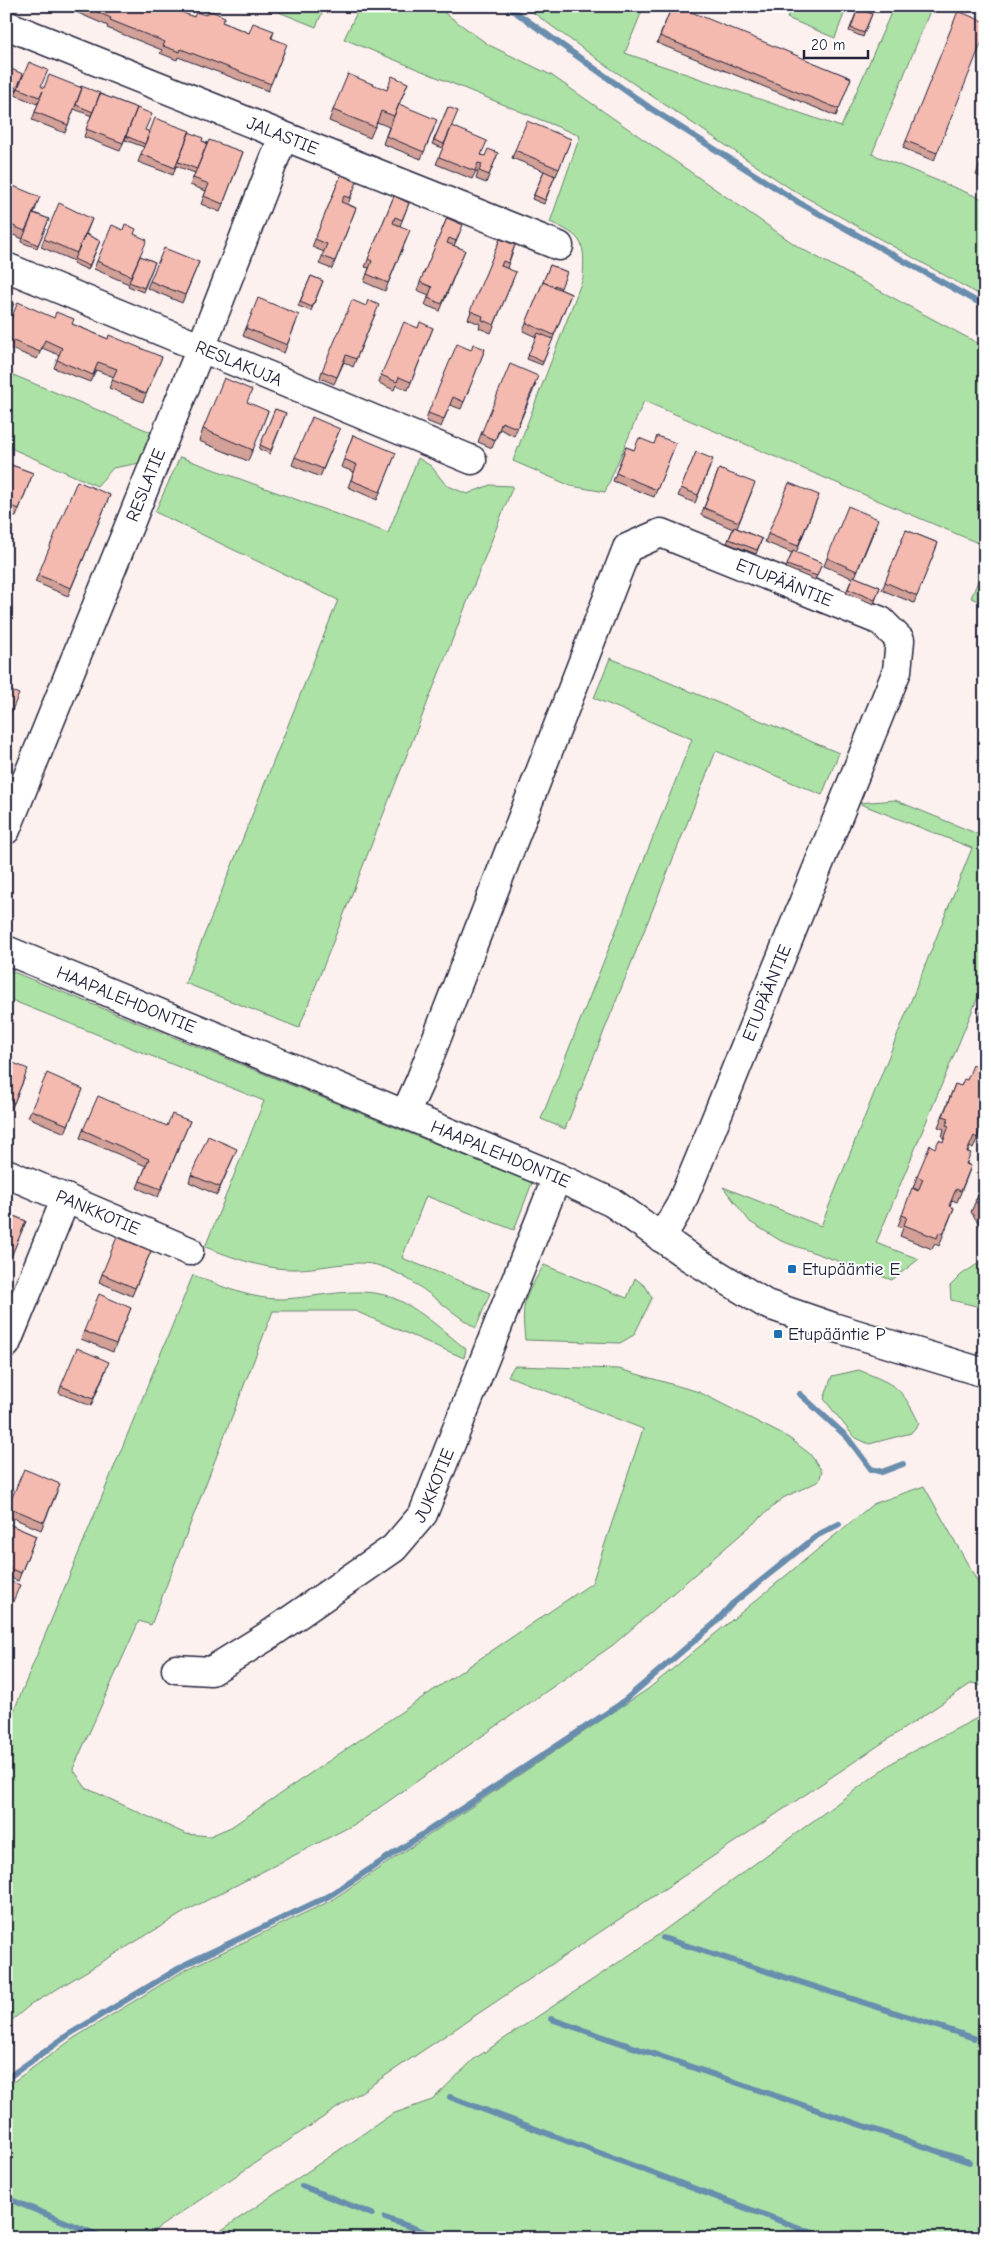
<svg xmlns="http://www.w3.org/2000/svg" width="991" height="2244" viewBox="0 0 991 2244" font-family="'Comic Neue',sans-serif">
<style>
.green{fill:#ace2a5;stroke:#678270}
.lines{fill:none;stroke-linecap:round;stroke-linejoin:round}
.stream{stroke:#698dad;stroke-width:6}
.minor-casing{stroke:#22223b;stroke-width:31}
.minor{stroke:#fff;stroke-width:28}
.wall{fill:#d2a097;stroke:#22223b}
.building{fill:#f4bab0;stroke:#22223b}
.poi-dot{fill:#1f6fb2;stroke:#fff;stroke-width:2}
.labels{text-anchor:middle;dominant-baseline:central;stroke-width:4;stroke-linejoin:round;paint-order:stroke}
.street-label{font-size:18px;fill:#22223b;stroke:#fff}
.poi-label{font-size:18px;fill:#22223b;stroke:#fff;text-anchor:start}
</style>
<rect width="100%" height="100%" fill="#fdf1ef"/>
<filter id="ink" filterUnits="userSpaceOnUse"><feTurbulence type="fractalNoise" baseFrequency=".02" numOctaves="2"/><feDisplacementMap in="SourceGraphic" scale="10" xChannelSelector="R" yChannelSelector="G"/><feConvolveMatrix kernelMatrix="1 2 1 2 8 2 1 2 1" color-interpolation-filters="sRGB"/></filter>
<g filter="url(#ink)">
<path class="green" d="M264,6h61l-9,21z
M360,6h75l54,39 62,30 249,173 185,99v199l-341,-145 -39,91 -34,-6 -58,-25 70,-183c2,-36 1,-41 -33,-56l30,-86 -236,-97z
M524,6h120l-19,47 216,74 53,-121h38l-60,148 113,46v98l-194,-109 -187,-125z
M792,6h55l-12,32 -48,-20z
M6,372l145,60 -11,31 -27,5 -16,18 -91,-40z
M180,457l208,76 30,-75 13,8 15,19 21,9 23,-9 23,1 -214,542 -114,-45 153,-383 -183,-88z
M985,564v40l-14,-6z
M610,658l229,95 -17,42 -106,-44 -151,378 -24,-10 151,-380 -98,-41z
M895,800l90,37v143l-109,263 43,16 -27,21 -111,-39 -31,-19 -27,-35 98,39 151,-378 -114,-45z
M6,969l526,214 -18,47 -88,-34 -24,62 88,35 -14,35c-33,-20 -59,-50 -96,-62 -23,-8 -59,3 -83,3 -33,1 -62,-11 -92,-22l59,-146 -258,-103z
M985,1259v49l-34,-8 -1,-14 11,-11z
M544,1265l83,33 8,-20 11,9 6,11 -18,37 -14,8 -95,-3c-4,-38 -1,-42 19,-75z
M193,1275c28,11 57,24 88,24 35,-1 76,-14 110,-2 27,10 52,34 75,52l-2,9 -109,-47h-82l-122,314 -12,-4 -66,148 13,19 100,46 24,2 21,-9 361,-244 51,-154 -135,-53 6,-10 105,3 80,23 90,46 21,16 12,17 -3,10 -36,17 -170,147 -256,178 -169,87 -159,96 -23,19v-295z
M859,1370c38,16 42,16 60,53l-8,10 -42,11 -15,-7 -30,-38 8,-23z
M924,1486l61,109v92l-13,-4 -829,555h-137v-151l68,-49 111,-68 145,-69 318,-212 225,-185z
M985,1714v524h-775l182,-124 40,-14 42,-41 166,-111 256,-188z"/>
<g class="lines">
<path class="stream" d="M507,6l143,102 148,94 187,104
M800,1394l47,43 24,32 11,3 21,-8
M663,1938l311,100
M551,2019l418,143
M6,2079l62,-44 118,-71 143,-68 290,-191 95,-81 18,-20 86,-69 21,-11
M450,2097l376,141
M302,2186l70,28
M6,2198l99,40
M385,2218l57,20"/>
<defs>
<g id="minor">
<path id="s1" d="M6,25l553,221"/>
<path id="s2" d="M6,267l466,193"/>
<path id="s3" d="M6,830l195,-482 82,-211"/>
<path id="s4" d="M6,950l551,227 56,26 76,54 77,47 67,23 152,46"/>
<path id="s5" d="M405,1114l15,-33 207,-533 34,-15 220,88 19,19 -3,31 -197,487 -20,48 -19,32"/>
<path id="s6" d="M6,1173l183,78"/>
<path d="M6,1344l60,-146"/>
<path id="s7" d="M176,1669l35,2 55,-34 128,-89 29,-34 134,-337"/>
</g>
</defs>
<use href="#minor" class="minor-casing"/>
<use href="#minor" class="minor"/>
</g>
<path class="wall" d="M62,6h117l-1,5 16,6 28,5 27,11 25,-2 -2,7 12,14 -16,39 -90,-34 -1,3 -17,-7 2,-3 -55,-22 1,-2z
M672,6l179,72 -15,38 -179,-73z
M858,8l14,6 -9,23 -14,-6z
M985,22l-51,139 -31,-13 3,-7z
M23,74l-7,17 -10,-3v-6z
M408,83l-9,21 35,24 -13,31 -38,-15 6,-17 -12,-5 -7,16 -41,-17 4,-11z
M41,86l3,2 56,6 37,14 -17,43 -36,-14 8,-24v3l-18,-7 -9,24 -33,-13 8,-21 -3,5 -22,-9 3,-7z
M448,107l4,20 30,28 3,1 13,-3 -12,30 -10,-4 2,-7 -2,-1 -4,8 -36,-15 7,-16 -11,-4z
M137,108l8,22 5,2h39l13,9 5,2 36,9 -23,60 -19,-8 5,-13 -16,-6 5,-12 -19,-7 -3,9 -35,-13 6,-15 -19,-7z
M571,139l-15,37 -3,-1 2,1 -11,28 -12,-5 12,-28 -32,-13 3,-8z
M985,153v25l-9,-3z
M341,175l13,14 -6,15 8,4 -24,61 -13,-5 5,-12 -12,-5z
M6,183l31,22 -3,8 15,6 -12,29 -16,-6 2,-3 -17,-7z
M394,196l15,7 -9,23 7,12 -22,53 -21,-9 5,-14 -4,-1z
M447,218l13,14 -6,14 11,4 -25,61 -15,-6 4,-10 -12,-5z
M92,219l-6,15 14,7 -12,29 -15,-7 1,-2 -33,-14 3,-8z
M134,234l6,22 15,6 -12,30 -15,-6 1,-2 -35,-15 3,-8z
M500,239l15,6 -8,23 6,11 -22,54 -12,-5 1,-4 -12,-5z
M199,262l-17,41 -35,-15 3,-7z
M550,265l17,7 -7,17 11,5 -29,71 -15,-6 9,-22 -13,-6z
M311,276l12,5 -12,30 -13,-5z
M6,300l2,18 3,1 61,5 36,15 54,18 -19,45 -34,-14 5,-11 -18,-7 -6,12 -36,-14 5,-13 -17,-7 -5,11 -31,-12z
M376,312l-23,55 -9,-5 -10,22 -14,-6 2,-7z
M296,323l-12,30 -41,-17 3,-8z
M418,328h15l-25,62 -12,-5 -2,5 -15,-7 2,-8z
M485,349l-24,60 -11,-4 -9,22 -15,-6 2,-8 43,-63z
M536,384l-22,52 -14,-7 -8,19 -14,-6 3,-8z
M275,409l11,4 -16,41 -11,-5z
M268,411l-20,50 -49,-20 4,-12z
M340,429l-20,48 -28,-12 3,-8z
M353,435l40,25 -16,40 -29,-13 6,-15 -13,-5z
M676,443l-22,54 -41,-16 13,-34 8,3 20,-6z
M696,452l14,15 -15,36 -17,-7z
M6,463l27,10 -17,44 -10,-4z
M719,469l33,22 -15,37 25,11 -6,15 -29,-11 6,-14 -32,-14z
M110,495l-42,101 -33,-14 3,-7z
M819,495l-23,58 26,10 -7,17 -29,-12 6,-15 -27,-11 3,-8z
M876,526l-21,51 25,10 -6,17 -28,-11 6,-15 -28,-12 3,-8z
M906,530l32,13 -24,60 -32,-13z
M985,1002v20l-7,-3z
M6,1060l19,17 -14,33 -5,-2z
M955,1084l30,35 -12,30 -3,-2 -2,5 -1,12 4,2 -4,11 -10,25 -5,-2 -2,6 4,2 -15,38 -4,-2 -3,5 -32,-13 3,-8 -5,-2 4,-11 16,-25 -5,-2 4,-12 18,-28 8,-6 1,-4 -2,-1 2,-8 -6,-2z
M83,1089l-18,44 -37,-16 3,-7z
M190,1121l-32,76 -21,-9 9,-22 -66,-28 3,-8 84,-4z
M234,1156l-17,39 -28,-13 2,-7z
M985,1189v44l-14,-21 8,-19z
M6,1213l20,8 -17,40 -3,-2z
M151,1251l-19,45 -33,-14 3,-8z
M131,1308l-18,44 -32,-13 3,-8z
M106,1370l-15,36 -32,-13 2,-7z
M57,1492l-16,38 -35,-15v-3l2,-5z
M6,1523l30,13 -18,45 -12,-5z"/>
<path class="building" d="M84,6h95l-1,5 16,6 2,-5 10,3 3,-5 16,7 -3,5 27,11 4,-10 21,8 -3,7 16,6 -16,40 -90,-35 -1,3 -17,-6 2,-4 -55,-22 1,-2z
M672,6h5l174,72 -12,31 -179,-73z
M858,8l14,6 -8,19 -13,-5z
M958,11l27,11v12l-48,119 -31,-12z
M29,62l19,8 -7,16 3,2 5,-13 33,13 -14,37 -33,-13 8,-21 -4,6 -21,-9z
M11,69l12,5 -6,14 -11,-5z
M348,74l39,16 5,-14 16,7 -14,33 -13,-5 -6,16 -42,-17z
M81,86l19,7 -7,19 -17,-7 6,-17 -2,-1z
M100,94l37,14 -14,35 -37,-14z
M399,104l38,16 -13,32 -38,-16z
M448,107l10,4 -14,33 -10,-4z
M137,108l15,6 -7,16 5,2 -5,12 -19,-8z
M155,118l35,13 -15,37 -34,-14z
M527,121l44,18 -12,30 -44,-19z
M452,126l35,15 -6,14 4,1 3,-7 10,4 -9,22 -10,-4 3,-7 -4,-1 -3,8 -36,-14z
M189,132l14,6 -1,3 5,2 -10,26 -19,-7z
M209,140l34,12 -20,52 -19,-8 5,-12 -16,-6z
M985,153v16l-6,-2z
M544,171l11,5 -10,24 -11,-5z
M341,175l16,7 -7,16 -6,-2 -3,6 15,6 -21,53 -13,-5 5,-12 -12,-5z
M6,183l34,14 -15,34 -19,-8z
M394,196l15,7 -7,17 -7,-3 -2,6 17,7 -22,53 -21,-9 5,-13 -4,-2z
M59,203l33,16 -15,34 -33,-14z
M33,213l16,6 -11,26 -15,-7z
M447,218l16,7 -7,16 -7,-3 -2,5 18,7 -23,54 -14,-6 4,-11 -12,-5z
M125,224l11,5 -2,5 13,6 -16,36 -34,-15 15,-36 11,5z
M85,234l15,7 -11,25 -15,-7z
M500,239l15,6 -7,18 -5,-2 -2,5 15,6 -22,53 -12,-5 1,-4 -13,-5z
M164,248l35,14 -14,33 -35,-14z
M140,256l15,6 -11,26 -15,-6z
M550,265l17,7 -6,16 -6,-3 -1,2 -11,-5z
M311,276l12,5 -11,26 -12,-5z
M543,282l28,12 -17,41 -28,-12z
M258,298l41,17 -12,30 -41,-17z
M6,300l8,3 -6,15 3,1 -4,9 -1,-1z
M352,300l14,6 2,-6 11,5 -23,54 -10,-4 -9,22 -15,-6z
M18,302l36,16 2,-6 18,7 -2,5 36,15 1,-4 53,22 -16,37 -34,-14 5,-11 -19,-7 -5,13 -36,-15 5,-12 -17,-8 -5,12 -34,-14v-7z
M404,322l14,6 2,-6 13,6 -22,54 -12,-5 -2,5 -16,-7z
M538,333l15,6 -10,23 -15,-7z
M457,344l14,6 2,-6 12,5 -21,53 -11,-5 -9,22 -16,-6z
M510,364l28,12 -21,52 -15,-6 -7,18 -14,-6z
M224,378l28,12 -5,12 21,9 -15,39 -50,-21z
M275,409l11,4 -15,37 -11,-5z
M312,417l28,12 -17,40 -28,-12z
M353,435l43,18 -16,39 -29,-12 6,-15 -13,-6z
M657,436l19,7 -19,47 -41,-17 10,-26 8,3 5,-12 15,6z
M696,452l17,7 -15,36 -17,-7z
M6,463l27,10 -14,36 -13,-5z
M719,469l36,14 -16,39 -35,-14z
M77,481l33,14 -39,93 -33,-13z
M789,483l30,12 -21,51 -30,-12z
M848,506l30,13 -21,52 -30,-13z
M734,527l28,12 -5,11 -28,-11z
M906,530l32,13 -21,53 -32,-14z
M793,551l29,12 -5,13 -30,-11z
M853,576l27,11 -5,13 -27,-11z
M6,689l13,5 -13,30z
M985,1002v11l-4,-1z
M6,1060l22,9 -14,34 -8,-4z
M973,1065l12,4v49l-8,20 -3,-2 -7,16 4,1 -5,11 5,2 -10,25 -5,-2 -7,17 5,2 -11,26 -4,-2 -2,6 -33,-13 3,-8 -5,-2 10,-27 6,3 5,-12 -6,-3 13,-31 5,3 4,-8 4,2 6,-16 -3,-1 3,-7 -6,-2 12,-32 6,2 3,-7 3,1z
M47,1073l36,16 -15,36 -37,-15z
M98,1096l69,30 5,-12 18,7 -29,68 -21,-8 9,-22 -66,-29z
M208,1136l29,13 -17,38 -29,-12z
M985,1189v26l-10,-15 7,-3 -3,-4z
M6,1213l20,8 -15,36 -5,-2z
M117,1237l34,14 -16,37 -33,-14z
M99,1294l32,14 -15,36 -32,-13z
M77,1348l32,14 -16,37 -32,-13z
M24,1469l36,15 -16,38 -36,-15z
M6,1523l30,13 -15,37 -15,-6z
M6,1580l14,5 -14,33z"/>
</g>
<g class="poi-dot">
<rect x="787" y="1264" width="10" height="10" rx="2.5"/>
<rect x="773" y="1329" width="10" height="10" rx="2.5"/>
</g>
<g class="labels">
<g class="street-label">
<text stroke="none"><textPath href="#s1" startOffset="298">JALASTIE</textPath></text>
<text stroke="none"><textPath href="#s2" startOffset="252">RESLAKUJA</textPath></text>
<text stroke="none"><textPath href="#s3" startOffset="372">RESLATIE</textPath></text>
<text stroke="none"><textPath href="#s5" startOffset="778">ETUPÄÄNTIE</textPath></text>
<text transform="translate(767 993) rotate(-68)">ETUPÄÄNTIE</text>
<text stroke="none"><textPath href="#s4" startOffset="130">HAAPALEHDONTIE</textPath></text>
<text stroke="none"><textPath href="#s4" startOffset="535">HAAPALEHDONTIE</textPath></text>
<text stroke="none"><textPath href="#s6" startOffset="100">PANKKOTIE</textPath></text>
<text stroke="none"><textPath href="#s7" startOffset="331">JUKKOTIE</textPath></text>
</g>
<g class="poi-label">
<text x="802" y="1269">Etupääntie E</text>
<text x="788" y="1334">Etupääntie P</text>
</g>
</g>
<rect width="991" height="2244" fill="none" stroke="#fff" stroke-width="25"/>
<rect x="12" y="12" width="966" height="2219" fill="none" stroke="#22223b" stroke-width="2" filter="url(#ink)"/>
<path d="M804 50v8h64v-8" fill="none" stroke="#22223b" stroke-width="2.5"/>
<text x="811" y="50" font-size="15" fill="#22223b" stroke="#ffffff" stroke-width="4" paint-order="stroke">20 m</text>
</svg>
